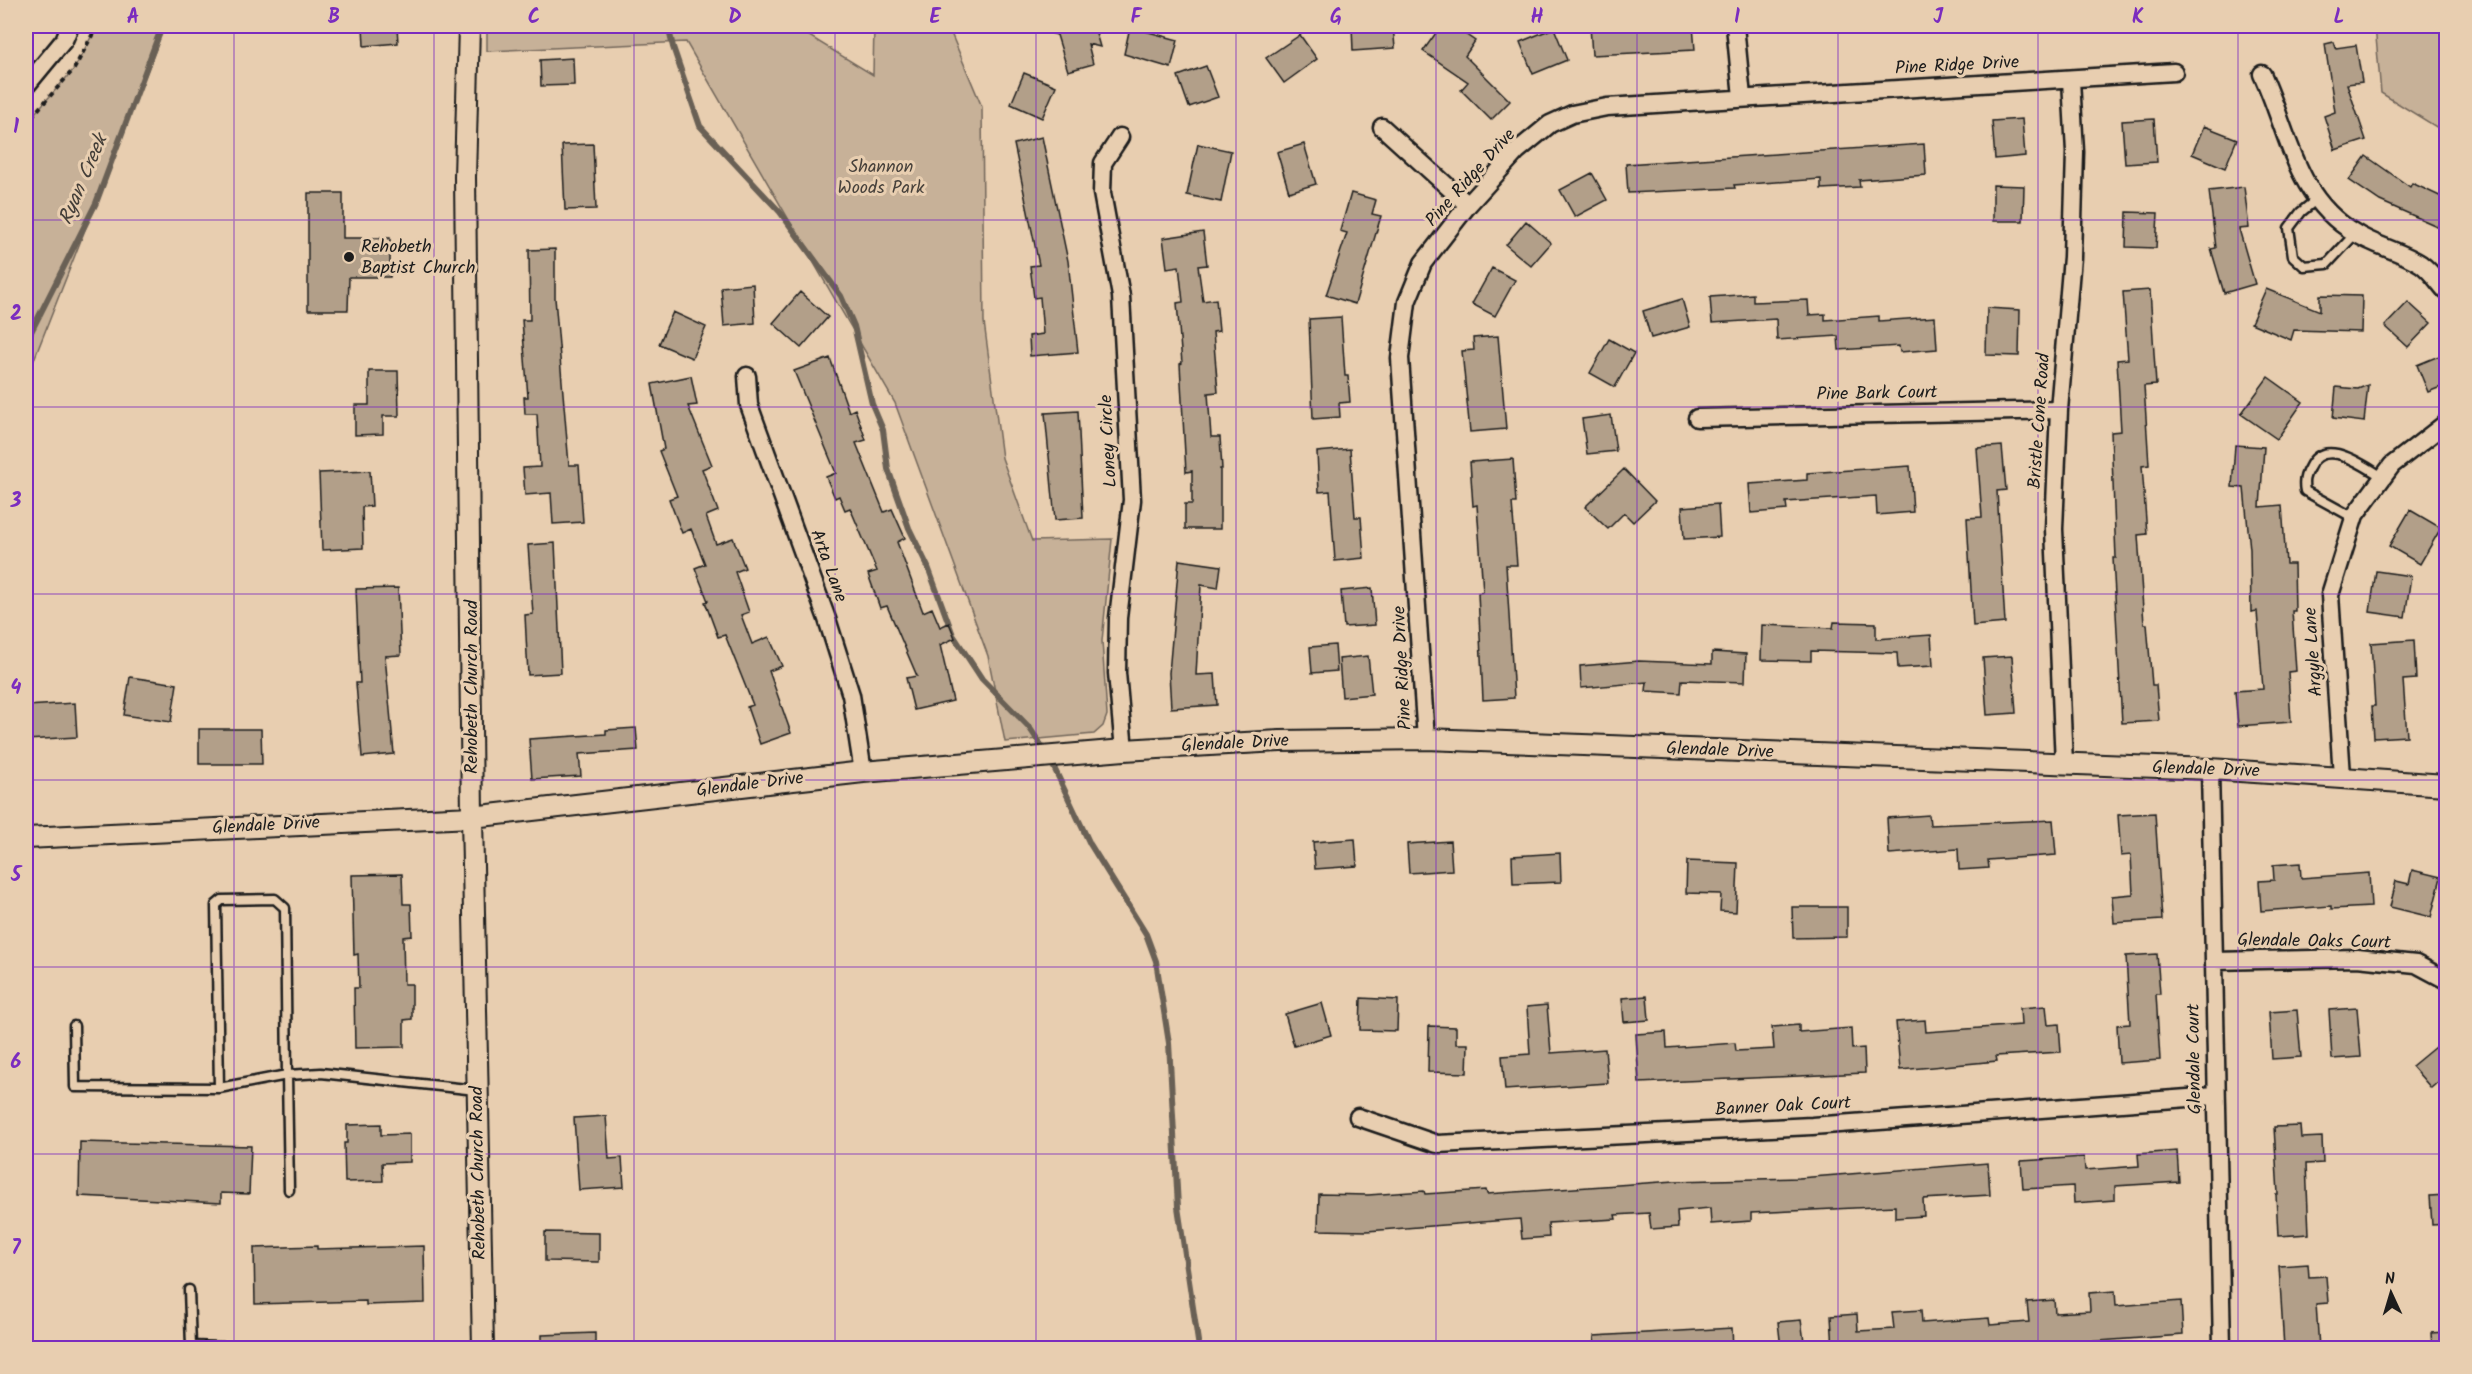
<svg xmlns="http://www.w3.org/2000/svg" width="2472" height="1374" viewBox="0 0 2472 1374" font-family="Kalam,sans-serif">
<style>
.green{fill:#c7b198;stroke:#72665a;stroke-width:1.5}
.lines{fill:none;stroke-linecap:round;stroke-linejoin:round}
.stream{stroke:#696054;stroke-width:6}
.building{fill:#b29f89;stroke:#1c1c1c;stroke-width:1.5}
.service-casing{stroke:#1c1c1c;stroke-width:13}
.minor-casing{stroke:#1c1c1c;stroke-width:21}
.tertiary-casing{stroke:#1c1c1c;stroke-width:24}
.path{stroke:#1c1c1c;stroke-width:4;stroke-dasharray:4.5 4.5;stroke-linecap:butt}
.service{stroke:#e8ceb0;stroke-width:8}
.minor{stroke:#e8ceb0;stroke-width:16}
.tertiary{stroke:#e8ceb0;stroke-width:20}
.grid{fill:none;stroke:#7b2cbf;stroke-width:1.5;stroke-opacity:0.55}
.poi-dot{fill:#1c1c1c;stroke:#e8ceb0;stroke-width:2}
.labels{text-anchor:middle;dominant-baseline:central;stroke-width:6;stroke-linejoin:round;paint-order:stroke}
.street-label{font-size:18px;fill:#1c1c1c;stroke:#e8ceb0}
.park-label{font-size:18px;fill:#47413b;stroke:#e8ceb0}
.poi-label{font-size:18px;fill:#1c1c1c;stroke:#e8ceb0;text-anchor:start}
.water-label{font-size:20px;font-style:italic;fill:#433e38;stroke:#e8ceb0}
.neatline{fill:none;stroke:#7b2cbf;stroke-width:2}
.grid-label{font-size:20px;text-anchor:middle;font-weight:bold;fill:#7b2cbf}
</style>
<rect width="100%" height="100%" fill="#e8ceb0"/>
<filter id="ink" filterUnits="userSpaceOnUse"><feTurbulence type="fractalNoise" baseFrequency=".0167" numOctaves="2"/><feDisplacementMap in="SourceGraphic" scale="12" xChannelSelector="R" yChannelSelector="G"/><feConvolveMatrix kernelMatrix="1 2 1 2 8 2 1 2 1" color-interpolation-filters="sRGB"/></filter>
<g filter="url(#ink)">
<path class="green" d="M97,26h68l-139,354v-257l48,-54z
M487,26h323l-14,2 77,47 1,-49h74l34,81 2,215 18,136 30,83 80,-2 -10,102 5,74 -4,11 -9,8 -89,8 -17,-86 -93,-253 -209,-361 -199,9z
M2375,26h71v107l-65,-40z"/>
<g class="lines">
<path class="stream" d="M668,26l5,21 27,79 80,86 61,84 13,30 18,78 11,26 5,39 21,59 19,39 25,68 29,44 47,48 20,30 41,87 56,90 10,27 13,82 9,164 21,141
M26,342l70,-139 66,-177"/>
</g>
<path class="building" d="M363,26h34l1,17 -34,3z
M1041,26h53l6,21 -12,-3 5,20 -25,7 -11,-36 -17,-5z
M1352,26h41l2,22 -42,3z
M1441,26h12l22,15 -10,15 45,45 -19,19 -30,-30 7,-8 -45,-31z
M1590,26h103l2,24 -103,5z
M1130,27l48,13 -7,28 -47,-14z
M1554,28l13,32 -34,14 -13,-32z
M1300,35l17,24 -33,24 -18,-25z
M2334,42l2,6 20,-3 6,37 -15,2 19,56 -31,10 -11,-34 11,-4 -10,-68z
M573,58l1,27 -33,1 -1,-26z
M1206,66l12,31 -29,10 -11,-31z
M1024,73l32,13 -14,32 -31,-14z
M2022,119l3,37 -30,3 -3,-38z
M2154,119l3,43 -32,2 -3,-43z
M2204,126l33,13 -12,29 -33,-14z
M1042,137l26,124 10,91 -48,4 -1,-20 14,-2 -3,-37 -6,1 -4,-32 9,-1 -25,-121z
M593,144l3,65 -31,1 -3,-65z
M1198,144l33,7 -10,51 -34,-7z
M1304,144l12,40 -27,8 -12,-40z
M1924,144l2,31 -67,5 1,7 -39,2v-10l-87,6 1,3 -107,5 -2,-29z
M2366,156l44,31 2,-4 34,16v31l-66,-29 -31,-21z
M1592,173l15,27 -32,17 -15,-27z
M1993,185l31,1 -1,35h-30z
M2244,187l5,41 -10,1 16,55 -31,9 -13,-44 5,-1 -7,-57z
M308,193h35v45h47v39h-41l-1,33h-40z
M1351,193l25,7 -4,14 9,2 -26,88 -29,-9 21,-62 -7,-2z
M2127,212l31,1 -2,35 -30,-1z
M1526,221l25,22 -20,23 -25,-21z
M1203,232l4,33 -9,1 5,35 13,-2 3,32 -6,1 5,60 -10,1 3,44h9l2,32h-2v60h-35v-25h7v-33l-6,1 -6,-108 2,-1 -5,-60 6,-1 -4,-36 -12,2 -4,-30z
M555,249v49l14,167h10l4,57 -30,2 -2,-31 -26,2 -2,-27 17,-1 -3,-53h-12l-1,-17h4l-6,-77h8l-1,-70z
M1492,268l23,12 -20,36 -23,-12z
M753,284l2,39 -31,3 -3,-39z
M2266,289l54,22v-16l42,1 -1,36 -67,-2 -3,10 -40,-17z
M2150,290l6,95 -12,1 5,79 -7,1 5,68 -9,1 6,89h3l5,61h4l3,36 -37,2 -9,-165h3l-5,-126 10,-1 -4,-71 11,-1 -5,-67z
M800,292l28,25 -27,31 -28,-25z
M1753,294v8l55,-2 1,15 16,-1v6l54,-4v5l56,-4 2,32 -37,3 -1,-6 -60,4 -1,-14 -61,4 -1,-21 -64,4 -2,-26z
M1682,299l8,28 -39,11 -8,-27z
M2408,302l23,21 -23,24 -23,-21z
M1987,308l33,2 -1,46 -33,-1z
M673,312l33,15 -14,31 -33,-14z
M1341,317l4,59h3l2,26 -11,1 1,14 -27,2 -4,-100z
M1498,336l8,93 -36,3 -8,-81 12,-1 -1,-12z
M1609,339l25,14 -19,34 -25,-14z
M2446,353v32l-18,7 -11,-27z
M830,358l19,54 6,-3 11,31 -10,3 28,69 8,-3 13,29 -8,4 26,70 9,-4 8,19 9,-4 6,15 -15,7 13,56 -39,9 -8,-32 11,-2 -30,-70 -7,2 -12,-34 9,-3 -27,-63 -5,2 -6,-14 -4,2 -9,-21 10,-4 -42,-102z
M369,371h29l1,45h-16v18l-28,1v-30h14z
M691,376l6,29 -9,1 24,59 -10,4 16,42 -12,5 10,28 17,-6 12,30 -10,4 14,40 -8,3 11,29 17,-7 13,29 -13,5 22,62 -31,11 -13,-37 6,-2 -28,-70 -7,2 -13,-35 3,-1 -13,-33 10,-4 -14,-35 -9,4 -13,-34 8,-3 -18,-45 5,-2 -12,-65z
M2268,377l35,25 -26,37 -36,-25z
M2368,385l-4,37 -31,-4 3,-31 22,2z
M1078,411l5,107 -28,2 -10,-107z
M1611,415l5,36 -29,3 -5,-35z
M2235,445l29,2 -4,60 22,-2 4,59h8l1,47h-3l4,60 -8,1 3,50 -53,4 -3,-35 28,-2 -6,-78 -6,1 -1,-63 -6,-61 -12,-1z
M2002,446l4,44 -9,1 8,132 -32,3 -6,-108 15,-1 -5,-69z
M1350,449l5,68h6l3,41 -29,3 -5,-70 -11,1 -2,-40z
M1513,459l3,44h-4l5,62h-11l8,133 -31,2 -5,-107 5,-1 -6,-87 -4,1 -3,-44z
M1910,466l3,46 -36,3 -1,-19 -90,6 1,8 -36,3 -2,-29 58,-4v-7z
M1624,469l31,32 -22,21 -9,-9 -16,16 -23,-22z
M370,471l2,35 -10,1 1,41 -41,2 -3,-77z
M1718,504l2,33 -36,2 -2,-32z
M2410,510l31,18 -21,36 -31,-18z
M555,543l6,130 -33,2 -3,-60 8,-1 -5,-69z
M1179,560l42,6 -3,22 -17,-3 -5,90 19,-1 2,31 -46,3 -2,-35z
M2376,571l35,5 -6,41 -35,-5z
M398,588l3,67 -16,1 9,98 -32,3 -6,-74h4l-4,-94z
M1372,588l3,37 -31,2 -3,-36z
M1834,622l42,1v16l55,-4 2,31 -35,2 -1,-15 -86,-2v10l-50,-1 1,-35 71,3z
M2414,640l2,39 -13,1 4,56 -33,2 -2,-32h3l-4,-63z
M1335,645l2,26 -25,2 -2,-26z
M1712,652l34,2 -1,28 -63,-2 -1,13 -35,-2 1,-9 -66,6 -1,-22 59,-5 73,3z
M1368,656l4,38 -30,3 -3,-38z
M2012,656l4,57 -29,2 -4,-57z
M130,677l47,7 -6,38 -47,-7z
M75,703l2,34 -51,3v-34z
M636,728l2,22 -59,4 2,22 -49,3 -3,-40 77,-5v-4z
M199,729h62l1,35h-63z
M2155,813l7,107 -48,3 -2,-27 21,-2 -2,-39 -10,1 -3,-41z
M1929,815l1,10 123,-5 3,35 -68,5 1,8 -30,2 -1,-21 -69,5 -2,-36z
M1355,839l2,27 -42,3 -2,-27z
M1450,841l2,29 -43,3 -2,-29z
M1560,853l1,29 -48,2 -1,-28z
M1687,861l51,2 -2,49 -16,-1 1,-17 -35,-1z
M2300,863l1,15 68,-5 2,34 -40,2v-3l-70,5 -2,-30 15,-1 -1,-15z
M2412,870l29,7 -10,40 -41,-10 6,-26 13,3z
M402,874l1,30h8l1,32 -9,1 1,47h8v35l-8,1v27l-49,1 -1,-60h5l-1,-34 -4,1 -2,-80z
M1792,907h55v30l-54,1z
M2157,954l3,40h-4l4,66 -41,3 -2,-38 13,-1 -4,-68z
M1647,996l2,24 -25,2 -2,-24z
M1361,998l37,2 -1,31 -37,-1z
M1322,1003l9,32 -37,11 -9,-32z
M1547,1005l4,48 54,-4 3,34 -103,7 -3,-34 28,-2 -3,-47z
M2046,1006l2,19 11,-1 2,28 -65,4 1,5 -97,9 -4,-48 29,-2 1,12 95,-7 -1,-17z
M2357,1008l4,49 -29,2 -3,-49z
M2297,1010l4,47 -29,2 -3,-47z
M1799,1025v7l52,-4 1,21 12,-1 1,25 -226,10 -3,-49 30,-2 1,16 68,-5 1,8 38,-2 -2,-22z
M1429,1026l27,1v17h12l-1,29 -39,-1z
M2446,1038v37l-15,13 -19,-22z
M606,1116l3,43 13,-1 2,29 -45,3 -5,-72z
M381,1124v11l29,-1v28l-28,1 1,18 -38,1 -1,-39h3v-18z
M2300,1126l1,12 21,-1 1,26 -17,1 3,70 -31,2 -2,-42h2l-4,-67z
M80,1142l171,4 -2,48 -28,-1v10l-142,-7z
M2177,1151l2,31 -64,4v14l-41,3 -1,-17 -50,3 -2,-28 63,-4 1,13 54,-4 -1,-12z
M1988,1163l2,32 -67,4 1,17 -29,2v-12l-144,7v8l-40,3 -1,-16 -33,3 1,16 -27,2 -2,-16 -34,2 1,4 -68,4 1,14 -27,2 -2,-20 -153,12 -49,-1 1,-36 49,1 56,-4 1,3 61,-4 1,4 188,-13 124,-3z
M2446,1195v29l-14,1 -2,-29z
M545,1232l54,1v29l-54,-1z
M317,1246v3l107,-3 1,57 -59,2v-4l-111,3 -1,-56z
M2308,1264l1,13 17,-1 2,27 -12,1 3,44h-35l-5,-82z
M2115,1291l1,15 65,-5 2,34 -126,9v3l-19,1h-205l-2,-32 26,-2 1,17 36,-2 -2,-17 29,-2 1,13 67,-5 1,7 39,-3 -2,-20 27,-2 1,13 35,-2 -1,-18z
M1801,1320l4,28h-24l-3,-26z
M1732,1328l1,20h-138l-1,-12z
M2446,1332v16h-14l-1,-15z
M595,1333v15h-53v-13z"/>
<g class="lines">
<defs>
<path id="service" d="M2317,199l-16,13 -12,16 4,28 11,10 23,-2 28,-30
M2354,518l-49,-27c-2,-9 -1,-15 4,-23 15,-33 54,-2 74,9
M74,1026l1,61 144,1 -3,-183 6,-5 53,-1 10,9 2,167 34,-2 155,17
M219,1088l68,-13 2,115
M189,1290l2,56
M187,1348l4,-2 60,2"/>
<path id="minor" d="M1735,26l7,71
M2262,74c27,58 33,124 93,159 20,13 46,18 66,31 10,7 18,19 25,27
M26,86l38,-46 6,-14
M1382,127l86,78
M1120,137l-17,26 -1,30 19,103 11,204 -14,118 -1,55 7,77
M747,376l2,29 78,214 24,76 12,77
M1697,418l362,-8
M1426,739l-26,-381 7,-56 16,-39 45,-58 49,-54 33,-27 22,-10 35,-7 567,-35
M2064,764l-10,-235 5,-119 13,-153 3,-105 -4,-72
M2210,769l12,579
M2342,776l-12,-181 25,-80 37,-50 54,-42
M2214,961l143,-3 59,6 30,16
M1358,1117l79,27 375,-18 403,-30"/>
<path id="tertiary" d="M469,26l-4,151 7,640 11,531
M26,838l446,-21 391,-45 261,-22 156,-9 146,-2 784,30 236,16"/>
</defs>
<use href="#service" class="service-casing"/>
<use href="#minor" class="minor-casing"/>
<use href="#tertiary" class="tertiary-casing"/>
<path class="path" d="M26,123l48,-54 23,-43"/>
<use href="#service" class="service"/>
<use href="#minor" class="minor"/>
<use href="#tertiary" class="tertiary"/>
</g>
</g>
<path class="grid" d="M234,26v1322M434,26v1322M634,26v1322M835,26v1322M1036,26v1322M1236,26v1322M1436,26v1322M1637,26v1322M1838,26v1322M2038,26v1322M2238,26v1322M26,220h2420M26,407h2420M26,594h2420M26,780h2420M26,967h2420M26,1154h2420"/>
<circle class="poi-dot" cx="349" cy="257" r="6"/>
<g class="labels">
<g class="street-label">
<text transform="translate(1957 66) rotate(-3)">Pine Ridge Drive</text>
<text transform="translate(1471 178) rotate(-48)">Pine Ridge Drive</text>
<text transform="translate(1877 394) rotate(-1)">Pine Bark Court</text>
<text transform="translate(2040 421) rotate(-86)">Bristle Cone Road</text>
<text transform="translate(1109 441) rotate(-93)">Loney Circle</text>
<text transform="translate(828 566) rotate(70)">Arta Lane</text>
<text transform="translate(2314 652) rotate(-94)">Argyle Lane</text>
<text transform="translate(1403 668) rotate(-93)">Pine Ridge Drive</text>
<text transform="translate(472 687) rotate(-90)">Rehobeth Church Road</text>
<text transform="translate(1235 744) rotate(-3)">Glendale Drive</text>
<text transform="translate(1720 751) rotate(2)">Glendale Drive</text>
<text transform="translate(2206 770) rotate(2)">Glendale Drive</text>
<text transform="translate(750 785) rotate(-7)">Glendale Drive</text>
<text transform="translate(266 826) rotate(-3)">Glendale Drive</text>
<text transform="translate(2314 942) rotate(1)">Glendale Oaks Court</text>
<text transform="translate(2195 1059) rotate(-91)">Glendale Court</text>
<text transform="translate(1783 1107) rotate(-3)">Banner Oak Court</text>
<text transform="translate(479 1173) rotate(-91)">Rehobeth Church Road</text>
</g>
<g class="park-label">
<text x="881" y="167">Shannon<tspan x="881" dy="21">Woods Park</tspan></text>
</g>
<g class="poi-label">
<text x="361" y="247">Rehobeth<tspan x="361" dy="21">Baptist Church</tspan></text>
</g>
<g class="water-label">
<text transform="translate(84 180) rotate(-67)">Ryan Creek</text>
</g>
</g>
<rect width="2472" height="1374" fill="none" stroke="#e8ceb0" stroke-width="66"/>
<g transform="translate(2391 1293) rotate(356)" stroke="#e8ceb0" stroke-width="4.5" paint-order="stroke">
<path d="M0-4.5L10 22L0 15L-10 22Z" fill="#1c1c1c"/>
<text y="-9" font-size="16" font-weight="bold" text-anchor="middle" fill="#1c1c1c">N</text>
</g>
<rect x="33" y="33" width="2406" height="1308" class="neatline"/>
<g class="grid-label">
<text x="133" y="23">A</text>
<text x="334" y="23">B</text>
<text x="534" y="23">C</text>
<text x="735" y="23">D</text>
<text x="935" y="23">E</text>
<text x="1136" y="23">F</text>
<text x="1336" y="23">G</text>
<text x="1537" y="23">H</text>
<text x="1737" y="23">I</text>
<text x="1938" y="23">J</text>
<text x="2138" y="23">K</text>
<text x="2339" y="23">L</text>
<text x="16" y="133">1</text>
<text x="16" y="320">2</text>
<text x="16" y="507">3</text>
<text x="16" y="694">4</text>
<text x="16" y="881">5</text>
<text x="16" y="1068">6</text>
<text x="16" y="1254">7</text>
</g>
</svg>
